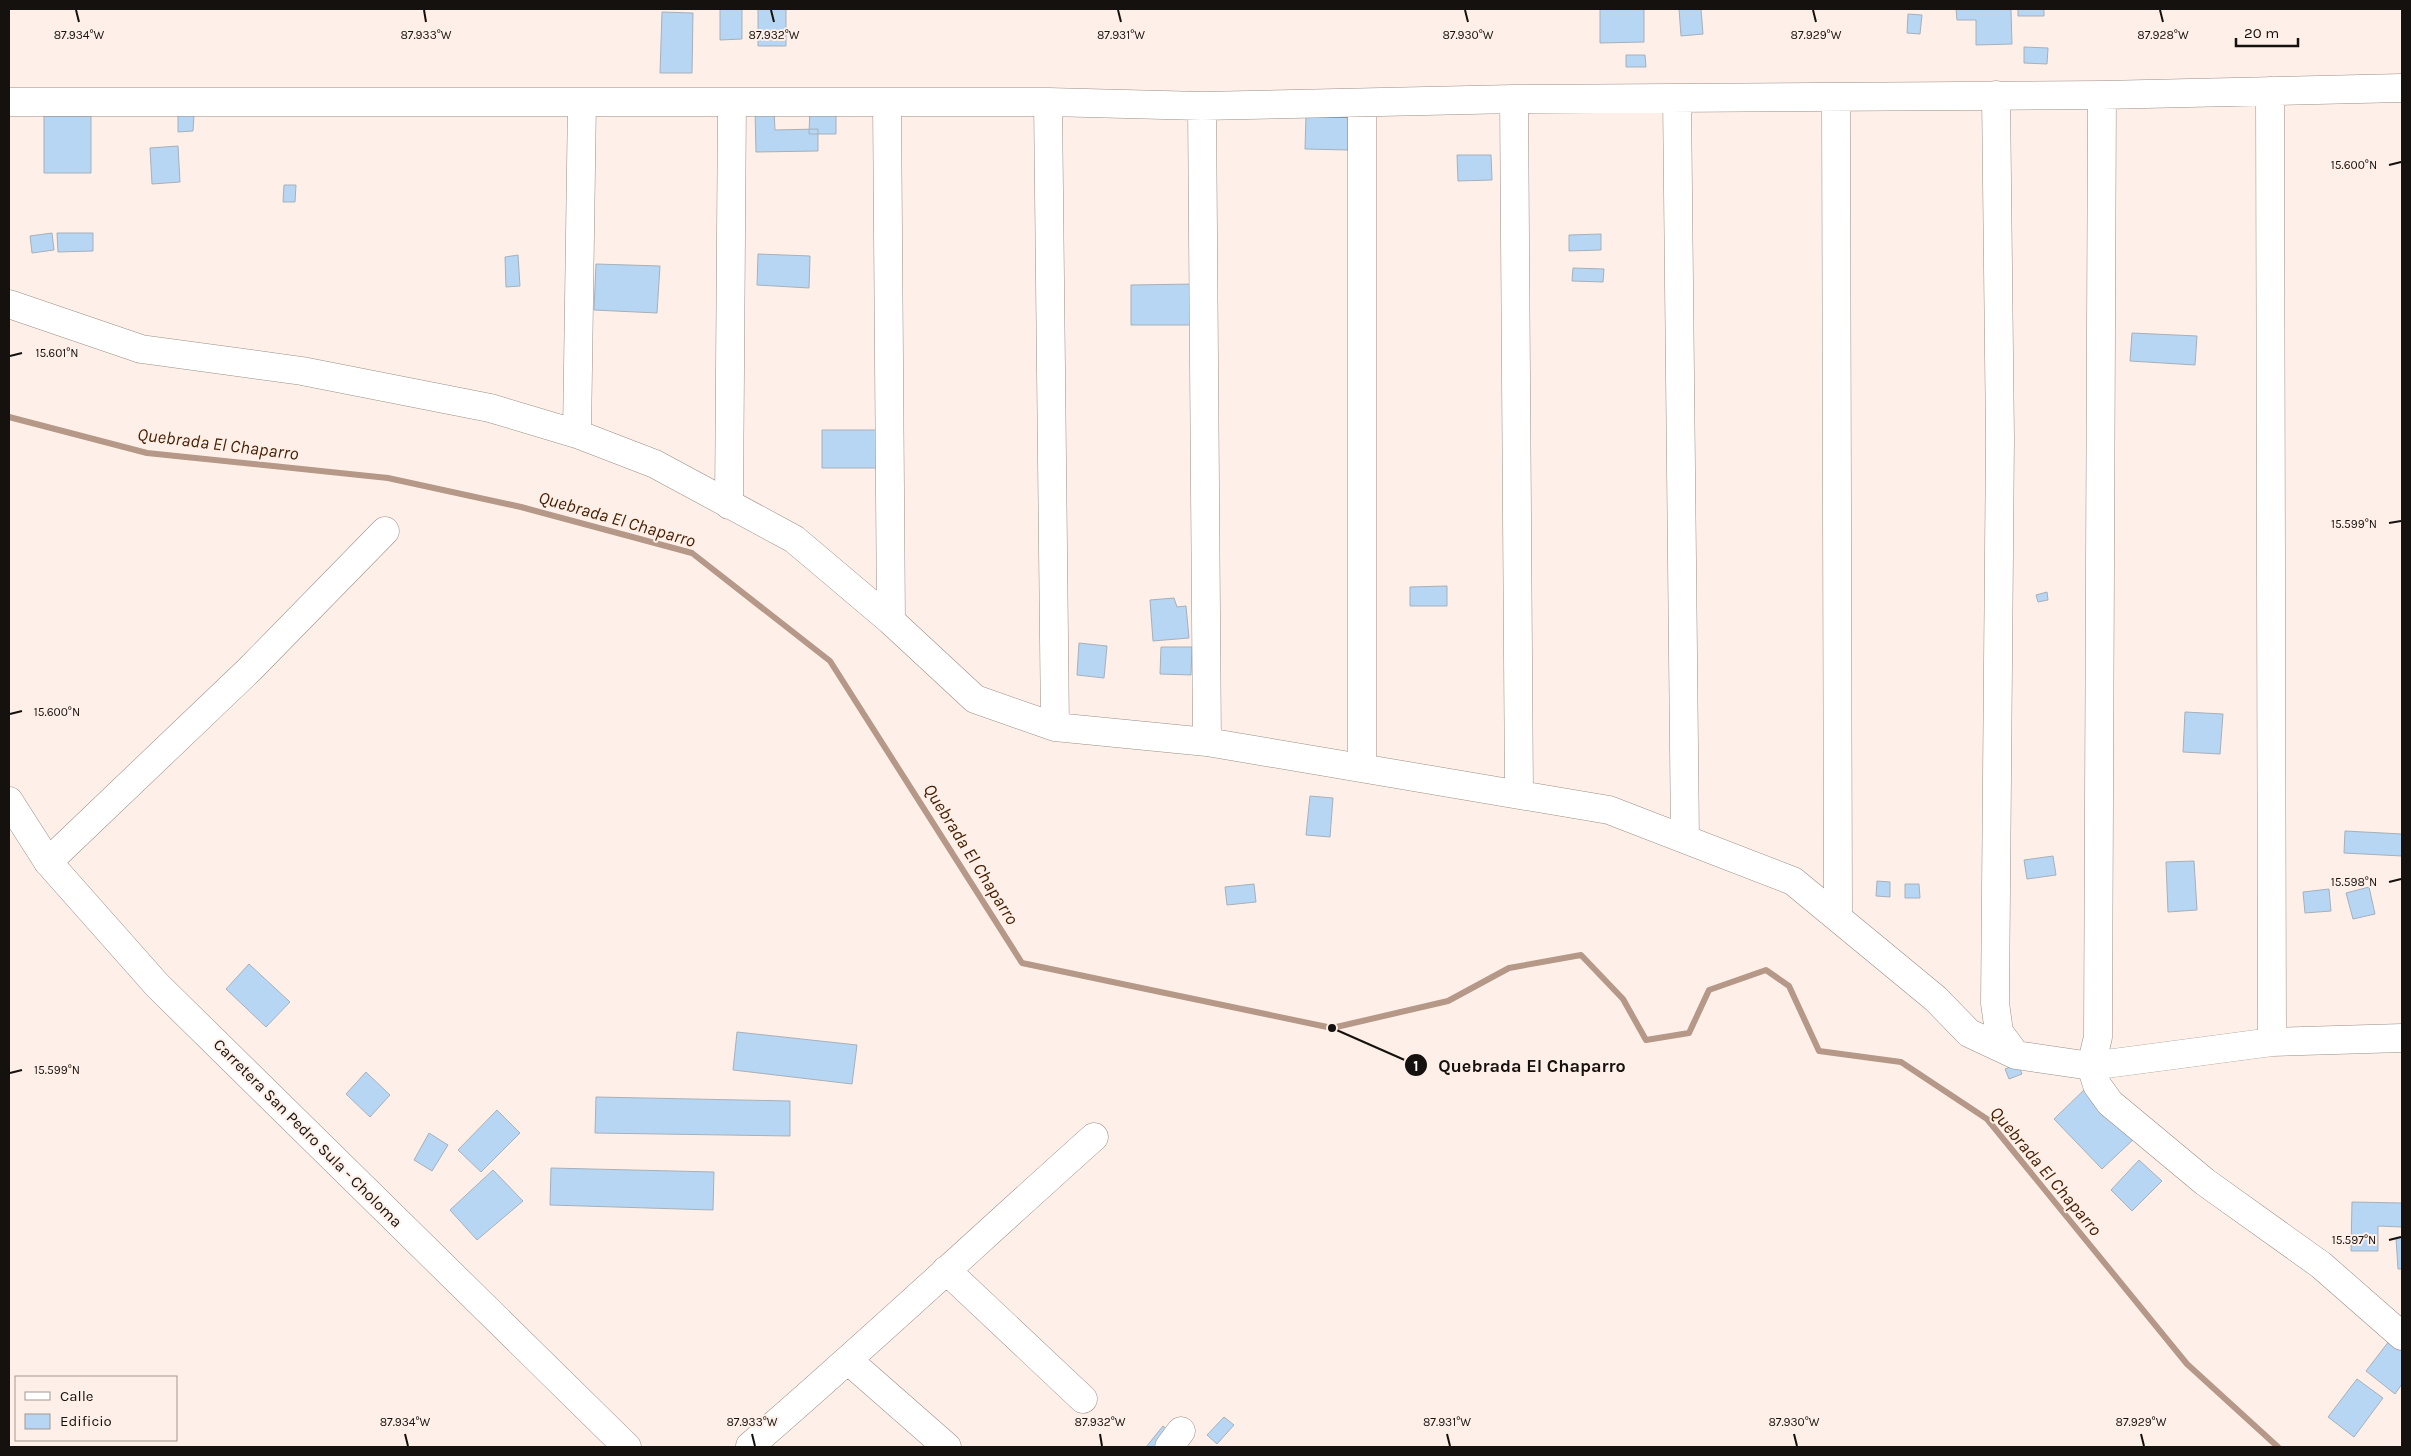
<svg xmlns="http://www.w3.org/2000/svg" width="2411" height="1456" viewBox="0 0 2411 1456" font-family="Karla,sans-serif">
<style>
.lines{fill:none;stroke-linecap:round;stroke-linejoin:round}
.stream{stroke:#b59887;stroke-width:6}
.building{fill:#b7d6f4;stroke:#a6b0ba}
.minor-casing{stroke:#9a8e86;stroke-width:29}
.major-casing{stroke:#9a8e86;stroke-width:29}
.minor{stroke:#fff;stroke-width:28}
.major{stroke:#fff;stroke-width:28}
.ticks{fill:none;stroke:#15110e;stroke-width:2}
.labels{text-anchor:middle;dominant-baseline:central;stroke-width:4;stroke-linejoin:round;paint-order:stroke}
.street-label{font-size:16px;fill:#15110e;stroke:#fef0e8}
.water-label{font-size:18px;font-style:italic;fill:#451e01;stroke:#fef0e8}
.ticks-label{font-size:12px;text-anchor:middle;fill:#15110e;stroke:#fef0e8;stroke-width:4;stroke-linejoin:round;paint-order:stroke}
.leader{fill:none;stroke:#15110e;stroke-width:2}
.callout-dot{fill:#15110e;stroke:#fef0e8;stroke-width:2}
.mark-label{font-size:15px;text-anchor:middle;font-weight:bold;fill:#fff}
.callout-label{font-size:18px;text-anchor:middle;font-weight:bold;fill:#15110e;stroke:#fef0e8;stroke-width:4;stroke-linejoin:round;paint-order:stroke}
</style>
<rect width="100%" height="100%" fill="#fef0e8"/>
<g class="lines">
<path class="stream" d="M9,417l138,36 241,25 133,29 171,46 138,108 192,302 310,65 116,-27 61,-33 72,-13 42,44 23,41 43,-7 20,-43 57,-20 23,16 30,65 82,11 86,57 200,245 91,83"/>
</g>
<path class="building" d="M720,9h22v30l-22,1z
M758,9h28v37h-28z
M1600,9h44v33l-44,1z
M1679,9h22l2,25 -22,2z
M1956,9h55l1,35 -36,1v-25h-19z
M2018,9h26v7h-26z
M662,12l31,1 -1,60h-32z
M1908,14l14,1 -2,19 -13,-1z
M2024,47l24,1 -1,16 -23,-1z
M1626,55h19l1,12h-20z
M810,108l26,1v25h-27z
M755,110h19l1,20 43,-1v22l-62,1z
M178,115h16l-1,16 -15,1z
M1306,115l42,1v34l-43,-1z
M44,116h47v57h-47z
M178,146l2,36 -28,2 -2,-36z
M1457,155h34l1,25 -34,1z
M284,185h12l-1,17h-12z
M52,233l2,17 -22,3 -2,-17z
M57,233h36v18l-35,1z
M1601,234v16l-32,1v-16z
M758,254l52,2 -1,32 -52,-3z
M518,255l2,31 -14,1 -1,-30z
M596,264l64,2 -3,47 -63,-3z
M1573,268l31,1 -1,13 -31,-1z
M1195,284v41h-64v-40z
M2132,333l65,3 -2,29 -65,-4z
M822,430h55v38h-55z
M1447,586v20h-37v-19z
M2047,592l1,8 -10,2 -2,-7z
M1174,598l3,9 9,-1 3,32 -36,3 -3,-41z
M1079,643l28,3 -3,32 -27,-3z
M1161,647h31l-1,28 -31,-1z
M2185,712l38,2 -3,40 -37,-2z
M1310,796l23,2 -3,39 -24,-2z
M2345,831l57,3v22l-58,-3z
M2053,856l3,19 -29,4 -3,-19z
M2194,861l3,49 -29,2 -2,-50z
M1877,881l13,1v15l-14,-1z
M1254,884l2,18 -29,3 -2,-18z
M1905,884h14l1,14h-15z
M2369,887l6,27 -22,5 -7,-26z
M2329,889l2,22 -26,2 -2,-21z
M249,964l41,38 -24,25 -40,-38z
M737,1032l120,13 -5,39 -119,-14z
M2018,1064l4,10 -13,5 -4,-10z
M366,1072l24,23 -20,22 -24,-23z
M2086,1088l49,50 -33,31 -48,-50z
M596,1097l194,4v35l-195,-3z
M497,1110l23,23 -39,39 -23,-22z
M429,1133l19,12 -16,26 -18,-11z
M2139,1160l23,21 -30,30 -21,-21z
M551,1168l163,4 -1,38 -163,-5z
M493,1170l30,31 -46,39 -27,-30z
M2352,1202l50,1v24l-24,-1v25h-27z
M2402,1237v32h-4l-2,-31z
M2393,1336l9,7v41l-7,10 -29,-23z
M2357,1379l26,19 -29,39 -26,-20z
M1224,1417l10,8 -17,19 -10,-9z
M1163,1426l7,6 -12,15h-12z"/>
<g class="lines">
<defs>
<path id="minor" d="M2270,91l2,951
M1996,95l4,344 -5,564 4,29 17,23
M2102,95l-4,942 -7,29 181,-24 130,-4
M1836,97l2,821
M1677,98l8,741
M1514,99l5,695
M9,102h1039l154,4 312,-7 588,-4 300,-7
M887,102l4,519
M1048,102l7,625
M1362,103v665
M1202,106l5,636
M9,304l132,45 161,22 188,37 87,26 78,30 139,75 97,82 84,78 80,28 152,15 402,68 184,71 143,118 33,34 47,22 75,11 6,19 13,18 95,79 116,83 81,71
M577,434l5,-332
M729,505l3,-403
M48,862l202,-193 135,-138
M946,1270l137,129
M849,1361l98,86
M750,1446c117,-101 229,-206 344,-309
M1169,1447l12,-16"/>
<path id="major" d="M9,801l39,61 109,123 470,462"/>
</defs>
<use href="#minor" class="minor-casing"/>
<use href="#major" class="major-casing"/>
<use href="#minor" class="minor"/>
<use href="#major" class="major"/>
</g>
<path class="ticks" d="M76,10l3,12M424,10l2,12M771,10l3,12M1118,10l3,12M1465,10l3,12M1813,10l3,12M2160,10l3,12M2389,165l12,-3M10,356l12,-3M2389,523l12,-2M10,714l12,-3M2389,882l12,-3M10,1073l12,-3M2389,1240l12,-3M405,1434l3,12M752,1434l3,12M1100,1434l2,12M1447,1434l3,12M1794,1434l3,12M2141,1434l3,12"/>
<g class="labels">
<g class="street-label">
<text transform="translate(308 1133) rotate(45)">Carretera San Pedro Sula - Choloma</text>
</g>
<g class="water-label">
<text transform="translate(218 444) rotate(7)">Quebrada El Chaparro</text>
<text transform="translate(617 519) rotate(16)">Quebrada El Chaparro</text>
<text transform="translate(971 854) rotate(58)">Quebrada El Chaparro</text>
<text transform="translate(2046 1171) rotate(50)">Quebrada El Chaparro</text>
</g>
</g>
<g class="ticks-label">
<text x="79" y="39">87.934°W</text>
<text x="426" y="39">87.933°W</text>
<text x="774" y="39">87.932°W</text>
<text x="1121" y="39">87.931°W</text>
<text x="1468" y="39">87.930°W</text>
<text x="1816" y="39">87.929°W</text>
<text x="2163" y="39">87.928°W</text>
<text x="2354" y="169">15.600°N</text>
<text x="57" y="357">15.601°N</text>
<text x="2354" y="528">15.599°N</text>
<text x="57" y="716">15.600°N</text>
<text x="2354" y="886">15.598°N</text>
<text x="57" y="1074">15.599°N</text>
<text x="2354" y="1244">15.597°N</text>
<text x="405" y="1426">87.934°W</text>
<text x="752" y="1426">87.933°W</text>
<text x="1100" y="1426">87.932°W</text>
<text x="1447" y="1426">87.931°W</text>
<text x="1794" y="1426">87.930°W</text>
<text x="2141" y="1426">87.929°W</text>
</g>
<path class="leader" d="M1332 1028L1416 1065"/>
<g class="callout-dot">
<circle cx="1332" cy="1028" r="5"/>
<circle cx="1416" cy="1065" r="12"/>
</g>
<g class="mark-label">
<text x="1416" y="1071">1</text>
</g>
<g class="callout-label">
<text x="1532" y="1072">Quebrada El Chaparro</text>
</g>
<rect width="2411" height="1456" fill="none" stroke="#15110e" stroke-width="20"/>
<rect x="15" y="1376" width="162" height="65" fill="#fef0e8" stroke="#a19791"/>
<rect x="25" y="1392" width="25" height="8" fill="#ffffff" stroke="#a19791"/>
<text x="60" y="1401" font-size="15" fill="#15110e">Calle</text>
<rect x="25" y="1414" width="25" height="15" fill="#b7d6f4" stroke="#a19791"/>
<text x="60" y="1426" font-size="15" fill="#15110e">Edificio</text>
<path d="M2236 38v8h62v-8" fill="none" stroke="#15110e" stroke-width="2.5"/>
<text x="2244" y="38" font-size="15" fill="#15110e" stroke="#fef0e8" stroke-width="4" paint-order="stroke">20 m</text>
</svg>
